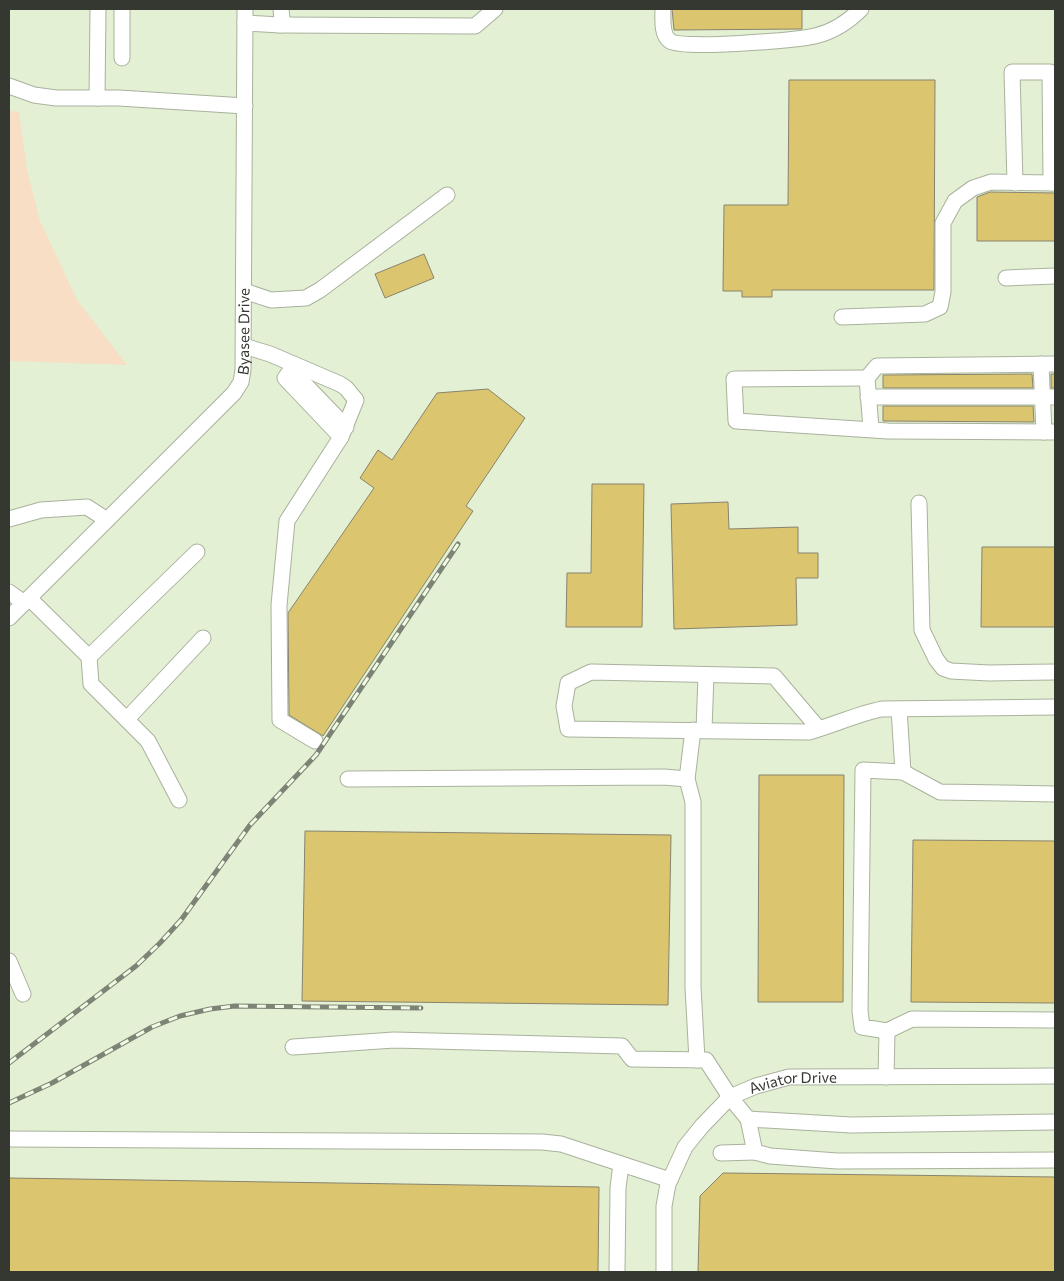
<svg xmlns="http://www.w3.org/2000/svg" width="1064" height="1281" viewBox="0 0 1064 1281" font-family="Commissioner,sans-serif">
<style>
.built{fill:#e3f0d3}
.green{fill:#f8dec4}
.building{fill:#dbc66f;stroke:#88836e}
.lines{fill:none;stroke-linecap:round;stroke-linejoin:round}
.minor-casing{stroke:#a9b29d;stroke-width:17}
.minor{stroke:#fff;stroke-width:15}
.rail-casing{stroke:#7d8375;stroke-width:5}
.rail{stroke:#f1fbe4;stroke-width:3;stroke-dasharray:9;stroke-linecap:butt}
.labels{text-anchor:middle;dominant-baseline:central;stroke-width:4;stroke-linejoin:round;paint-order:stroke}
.street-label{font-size:15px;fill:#353830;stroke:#f1fbe4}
</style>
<rect width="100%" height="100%" fill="#f1fbe4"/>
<path class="built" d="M9,9h1046v1263h-1046z"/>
<path class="green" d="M9,111l10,1 8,58 13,51 37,79 50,65 -118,-4z"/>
<path class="building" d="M672,9h130v20l-128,1z
M789,80h146l-1,210h-162v7h-30v-6h-19l1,-86h64z
M990,192l65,1v48h-78v-44z
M424,254l10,24 -49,20 -10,-24z
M1032,374l1,14h-150v-13z
M1051,374h4v14h-4z
M488,389l37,29 -59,88 7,5 -150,225 -34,-21 -1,-102 86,-125 -14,-10 18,-28 14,10 45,-67z
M883,406h150l1,16 -151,-1z
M592,484h52l-2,143h-76l1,-54h24z
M728,502l1,27 69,-2v26h20v25h-22l1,47 -123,4 -3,-125z
M982,547h73v80h-74z
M759,775h85l-1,227h-85z
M305,831l366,4 -3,170 -366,-4z
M913,840l142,1v162l-144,-1z
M723,1173l332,4v95h-357l2,-76z
M9,1178l590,9 -1,85h-589z"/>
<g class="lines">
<defs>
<g id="minor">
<path d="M663,9c0,9 -2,26 7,32 12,9 127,-1 145,-5 17,-4 34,-15 46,-27"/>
<path d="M245,23l35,2 2,-6 -1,-10"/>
<path d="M280,25l195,1 20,-17"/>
<path d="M122,58v-49"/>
<path d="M9,86l25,9 22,3h63l126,8"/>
<path d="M97,98l1,-89"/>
<path d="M1015,183l-3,-111h38l1,111"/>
<path d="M1006,278l49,-2"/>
<path d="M244,291l27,9 35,-2 14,-8 127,-95"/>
<path d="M842,317l83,-3 15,-7 3,-15v-69l12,-22 18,-13 18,-6 64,1"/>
<path d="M244,346l26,8 70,30 6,4 10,12 -15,37 -54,84 -8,84 1,115 35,21"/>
<path d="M1041,364l3,68"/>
<path d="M867,378l-133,1 2,42 152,10 167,1"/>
<path d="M868,397h187"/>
<path d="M871,429l-4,-51 10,-12 178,-2"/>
<path d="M341,437l-56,-59 6,-8 55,57"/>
<path d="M919,503l3,127 14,29 7,9 8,3 38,2 66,-1"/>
<path d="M9,519l32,-9 46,-3 20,13"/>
<path d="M9,592l15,11"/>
<path d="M29,598l60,59 108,-105"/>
<path id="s1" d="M9,618l225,-225 7,-11 2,-12 2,-361"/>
<path d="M89,657l2,27 57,57 31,59"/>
<path d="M899,709l4,63"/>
<path d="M127,719l76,-81"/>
<path d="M819,729l-45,-53 -183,-4 -23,11 -4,23 4,23 241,3c25,-7 48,-18 73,-23l173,-2"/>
<path d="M704,730l2,-55"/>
<path d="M348,779l316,-2 23,2 6,23v185l4,73"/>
<path d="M687,779l6,-49"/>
<path d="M1055,794l-115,-2 -37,-20 -40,-2 -3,241 2,16 25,4 25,-12 143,1"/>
<path d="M9,961l14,33"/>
<path d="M293,1047l101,-7 228,6 10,13 74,1 24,37 18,22 7,33 15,4 67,5 218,-1"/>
<path d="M886,1077l1,-46"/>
<path d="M748,1119l103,6 204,-3"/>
<path d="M9,1139l533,3 19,2 109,36"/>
<path d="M721,1153l34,-1"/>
<path d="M617,1272l1,-84 3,-24"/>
<path id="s2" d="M664,1272v-66l4,-22 17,-37 17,-21 28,-29 26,-11 33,-9 266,-1"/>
</g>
</defs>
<use href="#minor" class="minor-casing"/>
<use href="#minor" class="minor"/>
<defs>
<path id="rail" d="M9,1063l127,-97 24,-23 21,-23 69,-95 66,-70 142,-211
M9,1103l43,-20 100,-56 28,-11 30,-7 25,-3 186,2"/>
</defs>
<use href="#rail" class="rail-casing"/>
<use href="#rail" class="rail"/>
</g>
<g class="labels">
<g class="street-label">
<text stroke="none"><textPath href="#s1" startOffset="382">Byasee Drive</textPath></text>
<text stroke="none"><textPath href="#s2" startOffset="262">Aviator Drive</textPath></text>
</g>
</g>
<rect width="1064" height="1281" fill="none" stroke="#353830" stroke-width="20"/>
</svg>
